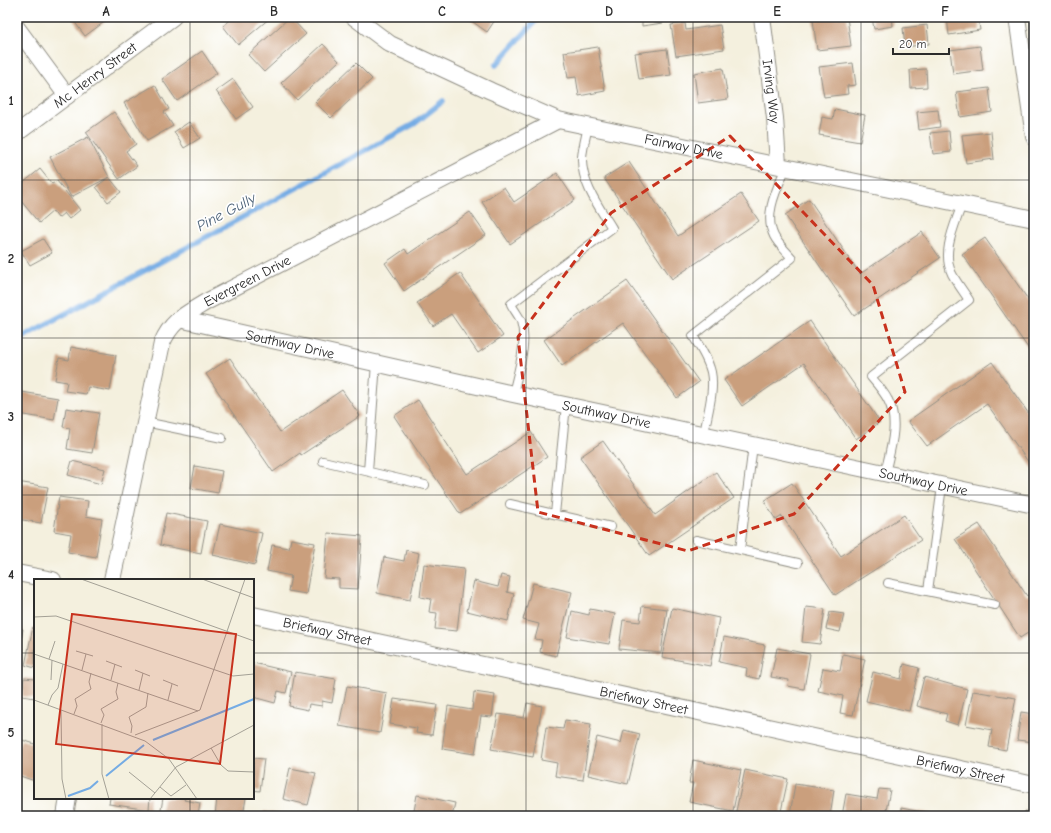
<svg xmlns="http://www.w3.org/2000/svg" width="1051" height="833" viewBox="0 0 1051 833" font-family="'Comic Neue',sans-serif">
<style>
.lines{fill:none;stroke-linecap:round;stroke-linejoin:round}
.stream{stroke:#75ace4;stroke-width:5.5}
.building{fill:#ca9f7d}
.lane-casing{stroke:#908e84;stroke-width:10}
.street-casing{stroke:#908e84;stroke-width:18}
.lane{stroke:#fff;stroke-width:8}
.street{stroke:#fff;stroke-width:16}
.marked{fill:none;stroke:#c8321e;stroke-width:3;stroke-dasharray:8 5;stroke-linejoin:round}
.grid{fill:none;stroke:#2b2b2b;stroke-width:1;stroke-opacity:0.55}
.labels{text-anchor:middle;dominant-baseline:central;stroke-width:3.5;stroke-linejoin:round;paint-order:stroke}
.street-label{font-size:14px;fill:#2b2b2b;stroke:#fff}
.water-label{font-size:15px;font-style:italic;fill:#495f75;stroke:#fff}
.inset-river{fill:none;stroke:#75ace4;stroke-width:2}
.inset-road{fill:none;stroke:#a4a196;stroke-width:1}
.view{fill:#c8321e;fill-opacity:0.15;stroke:#c8321e;stroke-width:2}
.inset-edge{fill:none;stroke:#2b2b2b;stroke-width:2}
.neatline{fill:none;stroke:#2b2b2b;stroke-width:1.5}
.grid-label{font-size:13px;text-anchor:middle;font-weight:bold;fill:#2b2b2b}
</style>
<rect width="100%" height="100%" fill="#fff"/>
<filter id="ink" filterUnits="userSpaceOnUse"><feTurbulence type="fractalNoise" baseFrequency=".025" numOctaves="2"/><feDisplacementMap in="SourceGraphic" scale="8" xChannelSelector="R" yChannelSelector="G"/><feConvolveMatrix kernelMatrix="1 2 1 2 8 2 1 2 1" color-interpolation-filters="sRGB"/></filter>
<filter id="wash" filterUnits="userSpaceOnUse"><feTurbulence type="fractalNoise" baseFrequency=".012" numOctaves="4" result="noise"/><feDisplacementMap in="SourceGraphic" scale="16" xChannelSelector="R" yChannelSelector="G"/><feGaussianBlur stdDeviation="0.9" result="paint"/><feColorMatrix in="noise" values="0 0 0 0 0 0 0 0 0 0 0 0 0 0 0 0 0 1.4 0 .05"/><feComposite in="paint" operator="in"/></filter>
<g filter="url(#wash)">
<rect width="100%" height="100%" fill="#f4f0de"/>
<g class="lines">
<path class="stream" d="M496,65l43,-48
M17,340l397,-216 29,-23"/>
</g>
<g id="blocks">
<path class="building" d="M71,17h40l-26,19z
M234,17h37l-33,28 -15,-19z
M290,17l16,17 -42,38 -16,-17z
M466,17h31l-10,15z
M642,17h21v6l-21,3z
M839,17h8l4,29 -34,4 -4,-30z
M872,17h20l1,9 -19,3z
M947,17h31l2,13 -31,5z
M685,23l1,7 34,-5 4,24 -48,7 -5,-31z
M927,25l2,19 -24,3 -2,-19z
M323,44l16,17 -42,39 -16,-17z
M980,46l3,24 -30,4 -3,-24z
M598,47l7,44 -26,5 -3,-19 -8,1 -4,-26z
M667,49l4,26 -32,4 -4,-26z
M202,51l15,22 -40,28 -15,-22z
M356,63l16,16 -41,39 -16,-16z
M853,63l3,22 -9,1 1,8 -24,3 -5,-30z
M723,68l5,31 -30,4 -4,-30z
M926,69l1,18 -16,1 -1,-18z
M233,79l20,28 -17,12 -20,-28z
M155,85l14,24 -5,3 9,14 -26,15 -23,-38z
M989,88l3,24 -32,5 -4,-25z
M835,109l30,6 -5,27 -41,-7 3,-18 11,2z
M938,110l2,17 -21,3 -2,-18z
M114,112l22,32 -10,7 11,15 -18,13 -33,-47z
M189,122l11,16 -16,10 -10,-16z
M949,131l2,21 -18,2 -3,-21z
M991,132l3,27 -28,4 -4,-28z
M88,137l21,40 -38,20 -21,-40z
M629,162l49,74 63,-42 18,27 -87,58 -68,-101z
M40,169l12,15 5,-3 23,29 -11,9 -5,-6 -6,5 -5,-7 -14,12 -22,-27v-8z
M557,173l18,27 -65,44 -28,-42 22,-15 10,15z
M109,177l12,15 -13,10 -12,-15z
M809,199l51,75 62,-42 18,26 -86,58 -69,-101z
M470,212l16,23 -82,56 -19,-28 20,-14 3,5z
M985,238l49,70 -1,47 -71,-101z
M43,239l9,14 -22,12 -9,-14z
M460,273l43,63 -25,17 -27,-39 -18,12 -16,-23z
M627,281l72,101 -22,16 -54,-75 -61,43 -18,-26z
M810,321l70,101 -24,17 -52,-76 -62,43 -18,-26z
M71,347l45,8 -6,36 -22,-4 -2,7 -21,-3 2,-9 -12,-2 4,-22 10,2z
M230,358l50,74 62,-42 18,26 -59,39 -1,-2 -27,19 -67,-98z
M992,362l42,59v49l-47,-66 -60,42 -19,-25z
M22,392l36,6 -4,22 -35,-6z
M418,400l49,74 64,-42 16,25 -87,57 -66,-98z
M66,408l33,5 -7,40 -25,-4 3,-21 -7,-1z
M603,441l52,74 61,-43 18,26 -85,58 -69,-99z
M72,461l33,8 -4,15 -33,-9z
M195,466l27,5 -4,22 -27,-5z
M17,482l31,5 -7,36 -24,-4z
M792,483l49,73 63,-41 17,25 -86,55 -53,-79 -6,4 -12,-19z
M59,497l29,4 -2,15 16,3 -6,38 -28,-5 3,-18 -17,-3z
M166,513l41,8 -6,32 -41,-8z
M220,524l42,9 -7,32 -42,-10z
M979,524l48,72 7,-4v37l-14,9 -65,-99z
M328,533l34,3 -4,53 -19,-1v-9l-15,-1z
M291,539l24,4 -9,51 -18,-3 3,-15 -24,-5 5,-26 17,3z
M406,550l13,3 -9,47 -33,-7 7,-36 20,4z
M424,564l40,5 -7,62 -22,-2 2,-16 -8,-1 2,-13 -11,-2z
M501,575l9,2 -3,15 7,2 -6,27 -41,-10 7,-30 24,6z
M533,583l39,9 -16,64 -16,-4 2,-12 -7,-1 4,-15 -16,-4z
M642,606l25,3 -6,44 -42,-4 4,-29 17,2z
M806,607l19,2 -5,35 -18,-2z
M672,608l47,10 -9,48 -48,-9z
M590,609l25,5 -6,30 -42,-7 5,-26 17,4z
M830,612l14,2 -4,18 -14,-3z
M33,627l2,1v40l-10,-3z
M17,628l6,1 -5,31h-1z
M724,637l41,8 -6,34 -13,-3 1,-8 -28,-6z
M777,648l33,6 -6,35 -16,-3 1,-6 -18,-3z
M843,654l22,5 -12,56 -13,-2 3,-17 -25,-5 5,-23 17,3z
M253,663l38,9 -5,21 -8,-2 -3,12 -22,-6z
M904,664l15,4 -10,43 -43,-10 7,-29 28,7z
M295,672l41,7 -4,24 -10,-2v5l-13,-2 -1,6 -19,-4z
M924,677l43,12 -9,36 -13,-4 2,-7 -30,-8z
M24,678l11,1v19l-13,-2z
M347,686l40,7 -7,40 -41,-7z
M973,691l43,7 -10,52 -17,-3 3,-17 -26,-5z
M474,692l21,3 -3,22 -11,-1 -6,38 -33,-5 6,-43 24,4z
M394,699l43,6 -5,30 -16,-2 1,-5 -27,-4z
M527,703l15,3 -9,51 -42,-8 7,-35 26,4z
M1021,712l13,2v28l-17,-2z
M565,720l26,4 -8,56 -28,-4 2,-13 -16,-3 5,-33 17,2z
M624,730l16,4 -12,50 -40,-9 9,-38 24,6z
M22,740l13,4v37l-18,-6v-22z
M253,758l11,1 -4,32 -7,-1z
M693,760l48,10 -8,41 -44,-9 4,-19h-4z
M290,768l26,5 -8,32 -25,-6z
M745,770l43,9 -8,37h-19l-25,-5z
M795,784l39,6 -4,26 -40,-1z
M879,789l11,1 -5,26h-43l4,-22 31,5z
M417,795l38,8 -3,13h-39z
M110,798h40l-1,12 -40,-6z
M163,798h22l-1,2 16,3 -2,13h-38z
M217,798h29l-3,18h-28z
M901,808l32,6v2h-33z
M264,811l20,4v1h-21z
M312,811l15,1 -1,4h-14z
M1025,811l9,1v4h-9z
M478,813l22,2v1h-22z"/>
</g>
</g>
<g filter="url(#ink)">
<use href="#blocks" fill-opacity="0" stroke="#908e84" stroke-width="1"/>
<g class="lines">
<defs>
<path id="lane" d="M513,394c5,-23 15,-50 8,-73 -2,-5 -7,-11 -10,-17l101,-76c-13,-21 -31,-45 -30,-71 1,-10 4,-21 6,-31
M145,422l77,16
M704,434c3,-19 11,-43 7,-62 -3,-13 -11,-25 -18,-36l99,-78c-6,-7 -14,-14 -18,-22 -11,-22 4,-49 12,-69
M323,461l102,24
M368,471l8,-108
M885,473c5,-22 15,-51 3,-73 -4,-8 -11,-16 -17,-23l98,-77c-6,-9 -12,-17 -17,-26 -11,-22 3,-49 10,-70
M510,504l101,23
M555,514l11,-109
M696,540l102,23
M740,550l13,-105
M888,583l107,22
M928,591l14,-105"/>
<g id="street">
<path id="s1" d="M354,17l36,27 101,47 67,29 476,99"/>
<path id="s2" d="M762,17l13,101 3,47"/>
<path d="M1017,17l17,120"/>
<path d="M17,28l50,68"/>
<path id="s3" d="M17,133l156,-116"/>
<path id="s4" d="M179,319l334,75 521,111"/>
<path d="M17,573l36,7"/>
<path id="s5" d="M112,580l50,-237c10,-23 23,-28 44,-41l352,-182"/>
<path id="s6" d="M253,615l781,170"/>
<path d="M65,816l3,-18"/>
</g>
</defs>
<use href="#lane" class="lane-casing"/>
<use href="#street" class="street-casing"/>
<use href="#lane" class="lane"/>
<use href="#street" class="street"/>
</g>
</g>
<path class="marked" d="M730,136l143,149 32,107 -111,122 -106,37 -150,-39 -20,-175 93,-124z"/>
<path class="grid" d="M190,17v563M358,17v799M526,17v799M693,17v799M861,17v799M17,180h1017M17,338h1017M17,495h1017M17,653h18M253,653h781M190,798v18"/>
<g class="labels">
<g class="street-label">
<text stroke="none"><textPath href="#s3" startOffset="97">Mc Henry Street</textPath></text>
<text stroke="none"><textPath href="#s2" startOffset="75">Irving Way</textPath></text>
<text stroke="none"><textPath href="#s1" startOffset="358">Fairway Drive</textPath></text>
<text stroke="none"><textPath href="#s5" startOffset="350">Evergreen Drive</textPath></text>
<text stroke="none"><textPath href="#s4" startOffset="114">Southway Drive</textPath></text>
<text stroke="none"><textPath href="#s4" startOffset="438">Southway Drive</textPath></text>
<text stroke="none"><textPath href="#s4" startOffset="762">Southway Drive</textPath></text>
<text stroke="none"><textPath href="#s6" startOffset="76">Briefway Street</textPath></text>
<text stroke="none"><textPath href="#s6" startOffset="400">Briefway Street</textPath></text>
<text stroke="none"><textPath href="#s6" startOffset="724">Briefway Street</textPath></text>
</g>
<g class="water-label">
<text transform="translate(226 212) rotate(-28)">Pine Gully</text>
</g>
</g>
<g transform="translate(34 579)">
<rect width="220" height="220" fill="#f4f0de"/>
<path class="inset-river" d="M119,161l101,-41M72,197l38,-31M34,217l22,-8 8,-7"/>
<path class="inset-road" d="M47,0l173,62M168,0l52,19M0,38l22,-1 177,60 21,-2M42,72l17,5M0,75l164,57M15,80l6,-18M72,82l16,6M48,91l4,-16M101,91l15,6M17,101l1,-20M77,101l4,-16M129,101l15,6M105,111l4,-17M0,121l111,41 24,18 28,40M134,121l4,-16M14,126l4,-10 6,-7 5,-24M27,131l1,69 4,20M40,135l3,-8 -2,-7 16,-10 -2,-7 2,-9M67,144l3,-8 -3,-6 17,-10 -2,-7 2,-9M68,145v50l7,25M97,154l1,-7 -3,-9 17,-10 2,-14M101,156l65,-25 45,-131M177,169l10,17 7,6 26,1M95,193l26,21M126,208l11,9 15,-11M116,220l26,-32 78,-42"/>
<path class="view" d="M38,35l164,20 -16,130 -164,-20z"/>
<rect width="220" height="220" class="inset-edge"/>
</g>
<rect width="1051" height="833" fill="none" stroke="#fff" stroke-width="44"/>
<path d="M893 48v6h56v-6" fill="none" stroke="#2b2b2b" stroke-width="2"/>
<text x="899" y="48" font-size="12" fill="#2b2b2b" stroke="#ffffff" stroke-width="3" paint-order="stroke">20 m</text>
<rect x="22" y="22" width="1007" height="789" class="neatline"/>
<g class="grid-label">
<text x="106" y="16">A</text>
<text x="274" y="16">B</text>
<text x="442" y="16">C</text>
<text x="609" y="16">D</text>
<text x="777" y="16">E</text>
<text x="945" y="16">F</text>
<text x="11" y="105">1</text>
<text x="11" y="263">2</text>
<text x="11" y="421">3</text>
<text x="11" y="579">4</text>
<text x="11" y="737">5</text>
</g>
</svg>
